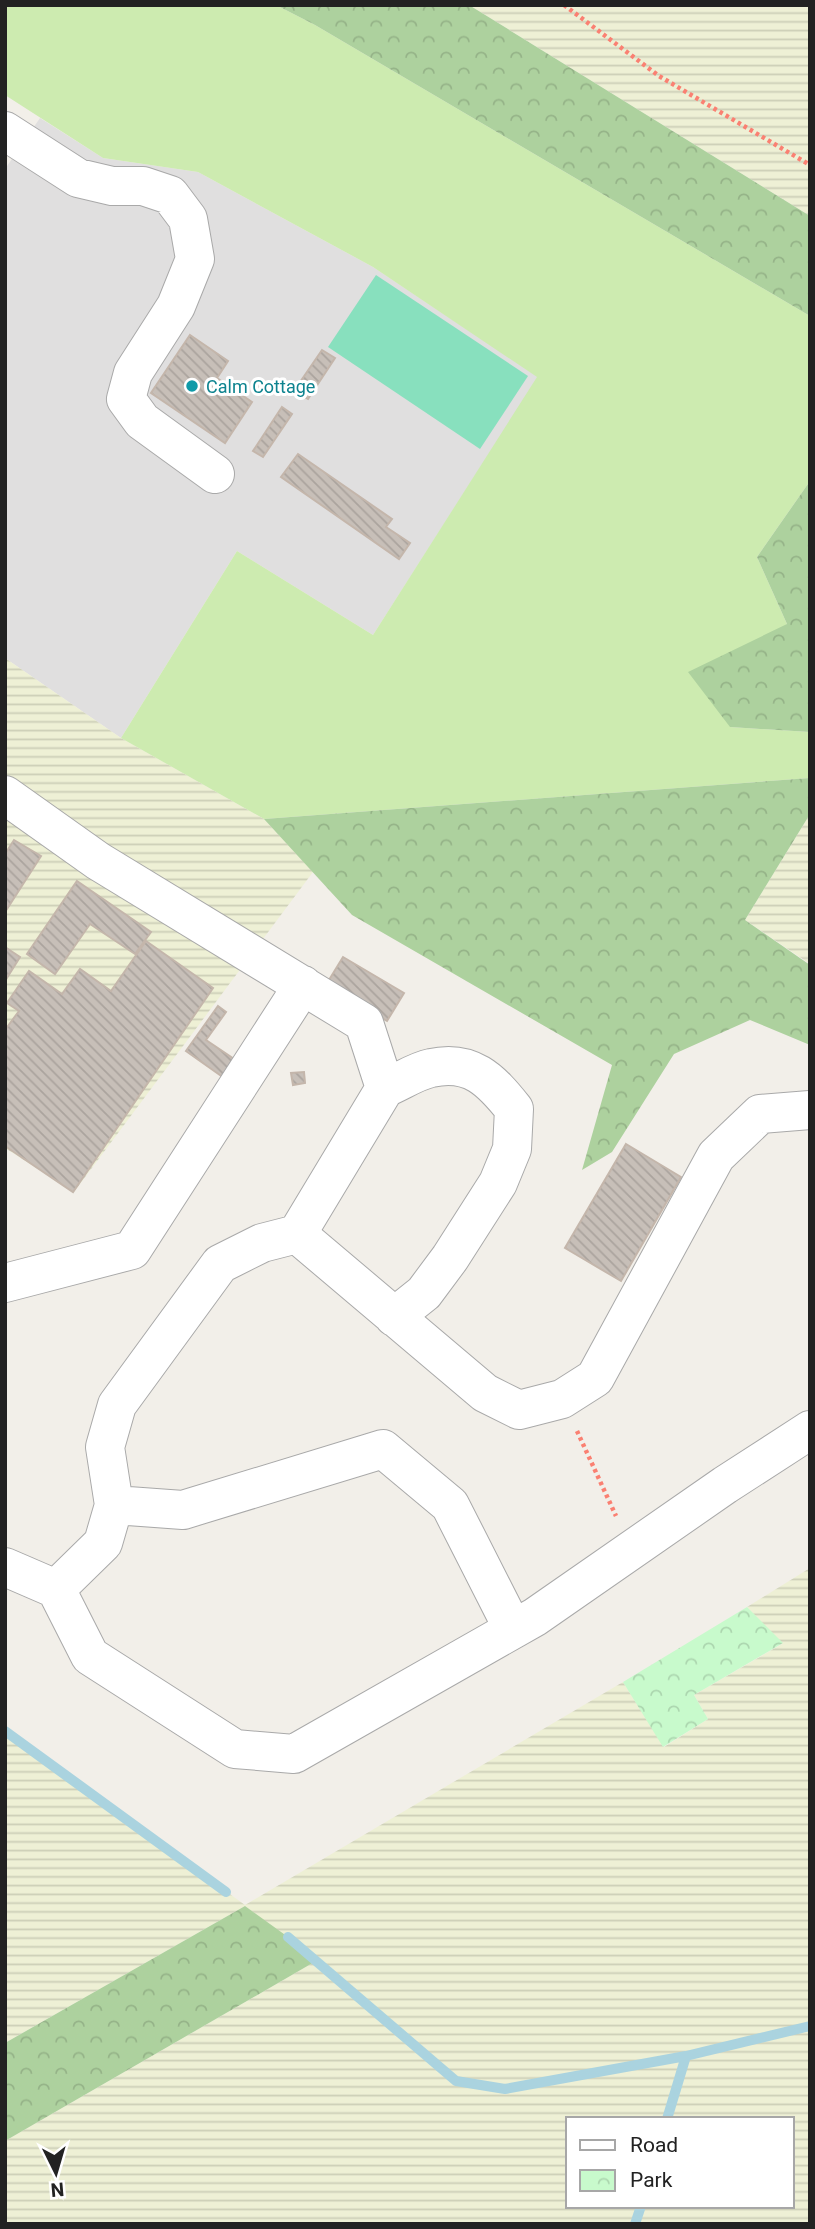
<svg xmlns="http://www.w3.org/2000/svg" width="815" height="2229" viewBox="0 0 815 2229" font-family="Roboto,sans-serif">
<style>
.residential{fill:#e0dfdf}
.farmland{fill:url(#farmland-rules);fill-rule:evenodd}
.grass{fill:#cdebb0}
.forest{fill:url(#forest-crowns)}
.park{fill:url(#park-crowns)}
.pitch{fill:#88e0be}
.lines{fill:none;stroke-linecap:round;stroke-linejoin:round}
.stream{stroke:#aad3df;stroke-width:10}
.building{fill:url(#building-back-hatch);stroke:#c4b6ab;stroke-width:2}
.minor-casing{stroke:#a9a9a9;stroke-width:40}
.path{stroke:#fa8072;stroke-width:4.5;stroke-dasharray:3.5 3.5;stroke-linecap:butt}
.minor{stroke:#fff;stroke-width:38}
.culture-dot{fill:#0f9aa8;stroke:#fff;stroke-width:2.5}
.labels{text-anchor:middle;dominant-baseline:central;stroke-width:6;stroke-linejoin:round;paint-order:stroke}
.culture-label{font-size:18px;fill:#0d838f;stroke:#fff;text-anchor:start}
</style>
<defs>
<pattern id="farmland-rules" width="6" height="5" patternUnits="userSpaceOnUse" patternTransform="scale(1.75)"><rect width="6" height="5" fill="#eef0d5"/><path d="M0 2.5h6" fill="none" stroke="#ccceb7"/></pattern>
<pattern id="forest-crowns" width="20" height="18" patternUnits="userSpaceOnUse" patternTransform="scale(1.75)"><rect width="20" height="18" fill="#add19e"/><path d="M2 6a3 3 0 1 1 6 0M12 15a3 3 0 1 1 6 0" fill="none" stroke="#95b388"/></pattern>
<pattern id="park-crowns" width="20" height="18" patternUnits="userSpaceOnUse" patternTransform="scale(1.75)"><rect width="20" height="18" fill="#c8facc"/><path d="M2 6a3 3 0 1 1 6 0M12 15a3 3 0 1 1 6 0" fill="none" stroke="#acd6af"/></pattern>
<pattern id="building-back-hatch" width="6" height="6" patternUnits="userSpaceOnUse" patternTransform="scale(1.75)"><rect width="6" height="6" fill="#c7bfb8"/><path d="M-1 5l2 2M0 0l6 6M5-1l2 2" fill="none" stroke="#aba49e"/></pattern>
</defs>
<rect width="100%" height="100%" fill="#f2efe9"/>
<path class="residential" d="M40,118l63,40 95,14 175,95 165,110 -165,258 -136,-84 -116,187 -116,-80v-489z"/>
<path class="farmland" d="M469,5h341v211z
M5,658l116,80 143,81 49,53 -239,320 -69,-44z
M810,814v150l-65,-44z
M810,1568v656h-805v-83l311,-180 -71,-55 -240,137v-312l240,174 378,-223 41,65 44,-28 -14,-24 88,-51 -35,-37zM568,2119h224v87h-224z"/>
<path class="grass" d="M5,5h271l39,20 495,291v165l-53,76 30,67 -57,103 80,5v46l-546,41 -143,-81 116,-187 136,84 164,-258 -164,-110 -175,-95 -95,-14 -98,-63z"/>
<path class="forest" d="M276,5h193l341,211v100l-495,-291z
M810,481v251l-80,-5 -42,-55 99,-48 -30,-67z
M810,778v36l-65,106 65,45v80l-60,-25 -76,34 -62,98 -30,18 30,-105 -260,-150 -88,-96z
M245,1906l43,31 28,24 -311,180v-98z"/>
<path class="park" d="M747,1607l36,36 -89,52 14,24 -45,28 -40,-65z"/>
<path class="pitch" d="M376,275l152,101 -48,73 -152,-102z"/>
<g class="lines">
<path class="stream" d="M5,1731l221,161
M288,1937l168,144 49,8 181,-33 124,-30
M667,2119l19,-63
M635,2224l6,-18"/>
</g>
<path class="building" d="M190,335l38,26 -11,17 35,24 -27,41 -74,-50z
M322,350l13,8 -27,41 -14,-8z
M282,407l10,7 -29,43 -10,-6z
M298,454l94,65 -6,8 24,16 -11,16 -118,-82z
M14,840l27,16 -36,56v-58z
M77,881l74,51 -16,22 -45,-30 -35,50 -28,-20z
M146,941l67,47 -140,204 -68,-46v-116l14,-19 -12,-8 22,-32 33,23 18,-25 31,22z
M5,947l15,10 -15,24z
M343,957l61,36 -17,28 -61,-36z
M218,1006l8,6 -20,28 31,21 -13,17 -38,-27z
M304,1072l1,11 -12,2 -2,-12z
M626,1144l55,33 -60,104 -56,-33z"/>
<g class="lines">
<defs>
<path id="minor" d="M5,131l73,47 34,8h31l27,9 18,24 7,40 -19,47 -43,67 -7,26 16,22 73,53
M5,795l93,66 266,162 21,65 -88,146 -35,9 -42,21 -103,141 -12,42 9,58 -11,38 -47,46
M385,1088c15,-6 31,-17 46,-20 40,-9 60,12 83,41l-2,40 -14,34 -48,75 -26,35 -30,24
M297,1234l188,159 34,17 43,-11 33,-21 121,-222 44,-42 50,-4
M5,1283l127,-33 171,-265
M114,1505l69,5 200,-61 67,56 63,124
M5,1567l51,22 34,67 145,93 59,5 241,-137 190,-132 85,-55"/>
</defs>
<use href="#minor" class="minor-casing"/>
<path class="path" d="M564,5l95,71 151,89
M577,1431l39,85"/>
<use href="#minor" class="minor"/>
</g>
<circle class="culture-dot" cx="192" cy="386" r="7"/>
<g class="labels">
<g class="culture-label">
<text x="206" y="386">Calm Cottage</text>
</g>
</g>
<rect width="815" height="2229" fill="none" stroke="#222222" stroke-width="14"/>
<rect x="566" y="2117" width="228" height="91" fill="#ffffff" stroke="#a7a7a7" stroke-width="2"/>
<rect x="580" y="2140" width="35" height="10" fill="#ffffff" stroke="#a7a7a7" stroke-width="2"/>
<text x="630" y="2152" font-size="21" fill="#222222">Road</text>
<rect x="580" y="2170" width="35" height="21" fill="url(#park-crowns)" stroke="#a7a7a7" stroke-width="2"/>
<text x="630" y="2187" font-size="21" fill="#222222">Park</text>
<g transform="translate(56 2173) rotate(175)" stroke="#ffffff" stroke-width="5" paint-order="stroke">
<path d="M0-5L12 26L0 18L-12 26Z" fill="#222222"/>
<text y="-10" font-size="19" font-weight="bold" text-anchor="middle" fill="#222222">N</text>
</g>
</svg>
